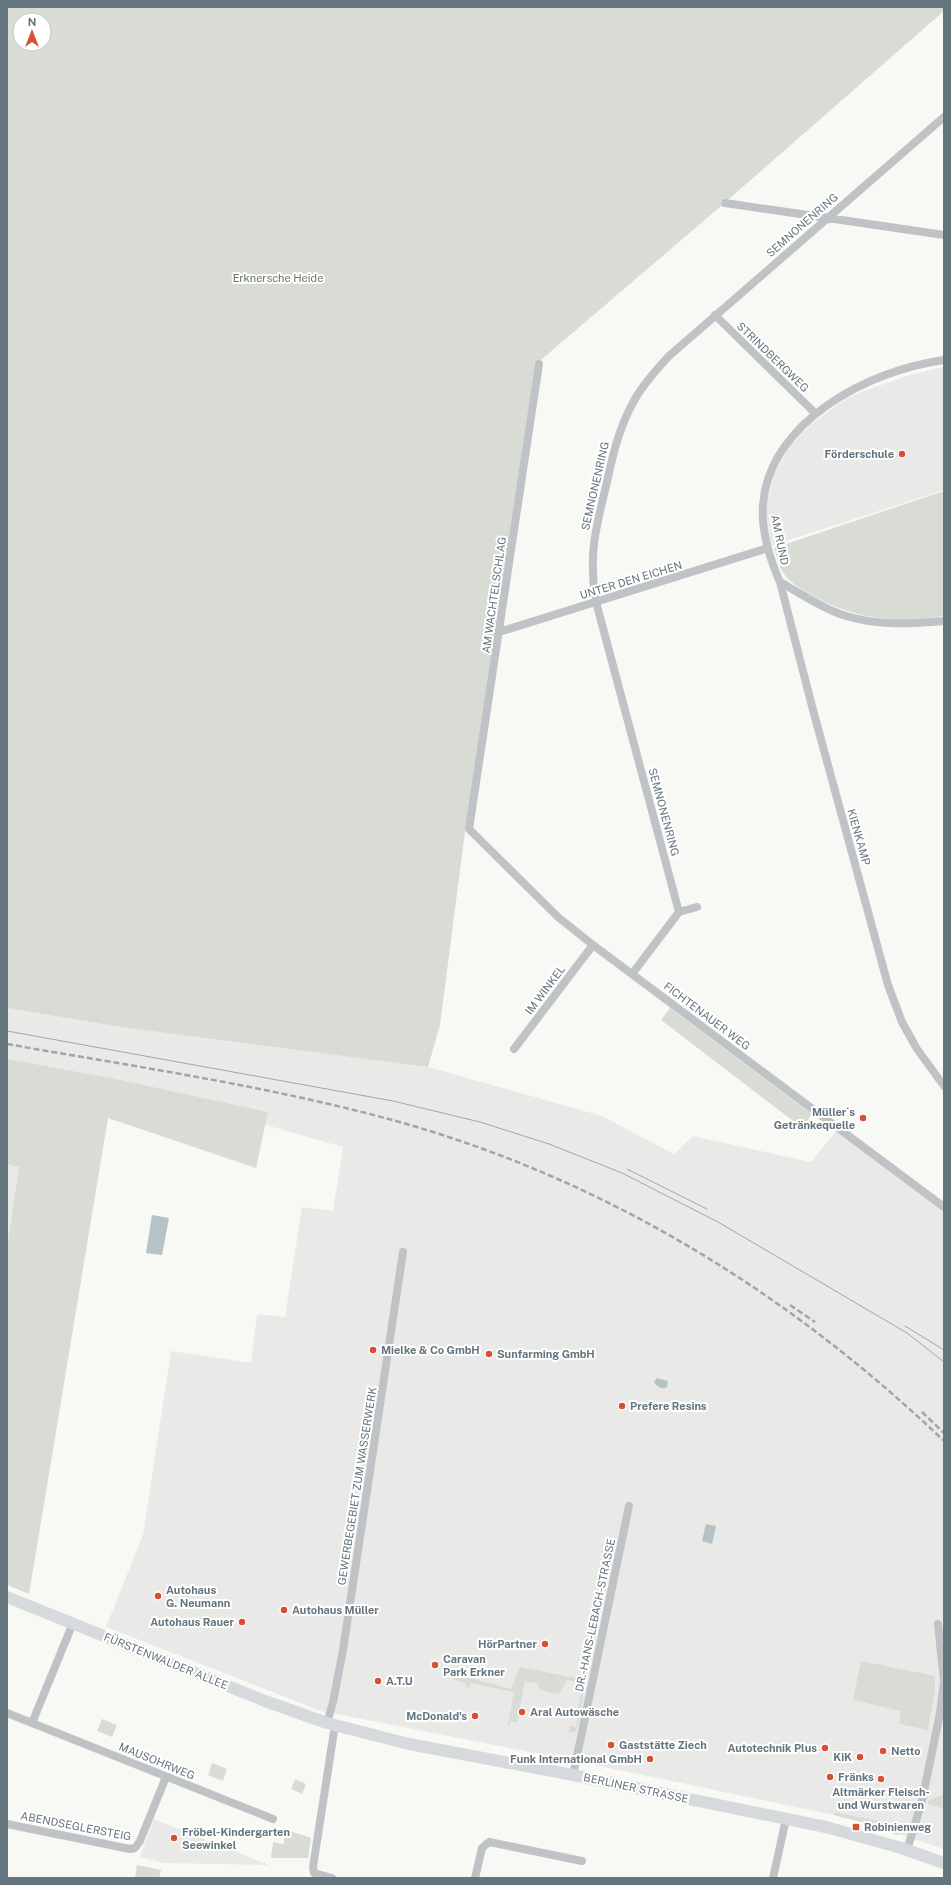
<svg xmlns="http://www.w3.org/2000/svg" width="951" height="1885" viewBox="0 0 951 1885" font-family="'Public Sans',sans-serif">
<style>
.built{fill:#e9e9e8}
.green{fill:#d8dcd5;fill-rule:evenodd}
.water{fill:#b6c3c6}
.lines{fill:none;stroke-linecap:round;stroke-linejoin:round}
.minor{stroke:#bfc3c6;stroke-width:8}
.secondary{stroke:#d6dadd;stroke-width:12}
.tram{stroke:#9fa6ab;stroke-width:1}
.rail{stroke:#9fa6ab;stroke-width:2.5;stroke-dasharray:6 3;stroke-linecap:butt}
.poi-dot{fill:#d75036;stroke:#fff;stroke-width:1.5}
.labels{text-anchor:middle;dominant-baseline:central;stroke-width:4;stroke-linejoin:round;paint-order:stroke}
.street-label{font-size:11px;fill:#65757e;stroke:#fff}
.park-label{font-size:11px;fill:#687763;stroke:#fff}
.poi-label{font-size:11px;font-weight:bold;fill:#65757e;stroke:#fff;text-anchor:start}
</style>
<rect width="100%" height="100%" fill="#f8f8f5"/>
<path class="built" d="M944,367v123l-173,56 -5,-39 8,-33 15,-27 21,-22 34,-25 17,-8 49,-17z
M7,1008l113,19 308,40 174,49 72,38 19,-18 118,26 26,-32 107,79v640l-67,-22 -43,-12 -258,-54 -255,-50 -215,-84 37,-92 28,-184 80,12 6,-49 28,3 17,-110 31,4 10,-64 -67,-19 -68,-24 -201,-38z
M7,1164l12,2 -12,81z
M154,1819l115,46 -105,-2 -24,-6z"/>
<path class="green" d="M7,7h937v4l-230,201 -179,153 -70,467 -25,193 -12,42 -308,-40 -113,-19zM20,20h24v24h-24z
M944,491v125c-46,8 -90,3 -131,-20 -10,-6 -22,-12 -29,-22 -5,-7 -7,-18 -10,-26z
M670,1008l142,106 -5,7h-14l-132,-101z
M7,1059l109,20 152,33 -12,56 -148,-50 -79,476 -22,-9v-338l12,-80 -12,-3z
M861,1661l74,15v13l-7,41 -29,-6 2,-13 -48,-11z
M520,1667l66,13 -9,48 -2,4 -6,1 1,-7 6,1 2,-14 -5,-1 6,-6 4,-23 -16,-3 -8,14 -18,-4 -5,-7 -11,-2 -8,41 -7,-1 -1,5 -1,-1 6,-33 -44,-9 -1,7 -5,-8 -10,-2v-2h16l41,11z
M102,1719l15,6 -5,12 -15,-6z
M212,1763l15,6 -4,12 -15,-6z
M295,1779l11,5 -4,10 -11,-5z
M944,1794v15l-16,-5 1,-4z
M834,1812l58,12 -1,4 15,3 -9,4 -35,-13 -28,-7z
M284,1829l27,9 -3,20h-37l2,-16 11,2z
M137,1865l24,5 -2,8h-24z"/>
<path class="water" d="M152,1215l17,3 -7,37 -16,-2z
M657,1378l11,3 -1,6c-5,3 -10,0 -13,-5z
M706,1524l10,2 -4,18 -10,-3z"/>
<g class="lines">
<path class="minor" d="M725,203l219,32
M715,315l101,99
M944,360c-74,10 -175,61 -181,145 -2,25 7,55 17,77 20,11 41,26 63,33 33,11 67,9 101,6
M539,364l-70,465 89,88 35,28 351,262
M780,582l33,128 75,275 14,37 15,27 27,37
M499,632l269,-84
M679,912l18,-5
M632,974l47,-62 -83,-310c-8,-46 0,-76 11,-120 6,-29 13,-57 28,-83 9,-16 22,-30 34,-43l275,-239
M514,1049l79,-104
M7,1713l266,106
M32,1723l41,-100
M327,1723l6,-21 10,-52 60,-398
M573,1775l56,-269
M7,1824l123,25 5,-1 5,-7 26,-64
M907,1850l15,-49 18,-88 4,-32 -6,-57
M332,1878l-18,-5 -1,-6 22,-142
M475,1878l7,-30 7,-6 93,19
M773,1878l13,-59"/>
<path class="secondary" d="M7,1597l258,104 62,22 82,21 164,31 253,52 72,20 46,16"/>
<path class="tram" d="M7,1031l386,70 87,21 69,22 73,29 96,49 189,111 37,29
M627,1169l80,40
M905,1326l39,24"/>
<path class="rail" d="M7,1044c130,23 262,42 389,77 208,58 392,171 548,320
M790,1305l25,17
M922,1412l22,21"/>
</g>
<g class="poi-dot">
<circle cx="902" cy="454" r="4"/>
<circle cx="863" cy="1118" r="4"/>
<circle cx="373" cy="1350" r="4"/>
<circle cx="489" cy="1354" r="4"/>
<circle cx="622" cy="1406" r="4"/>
<circle cx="158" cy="1596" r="4"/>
<circle cx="284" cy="1610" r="4"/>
<circle cx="242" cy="1622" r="4"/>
<circle cx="545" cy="1644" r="4"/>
<circle cx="435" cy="1665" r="4"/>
<circle cx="378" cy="1681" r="4"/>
<circle cx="522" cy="1712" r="4"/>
<circle cx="475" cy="1716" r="4"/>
<circle cx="611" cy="1745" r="4"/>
<circle cx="825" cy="1748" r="4"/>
<circle cx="883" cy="1751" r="4"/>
<circle cx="860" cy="1757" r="4"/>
<circle cx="650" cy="1759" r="4"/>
<circle cx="830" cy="1777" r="4"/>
<circle cx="881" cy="1779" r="4"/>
<rect x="852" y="1823" width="8" height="8" rx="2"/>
<circle cx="174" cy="1838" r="4"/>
</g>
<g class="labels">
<g class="street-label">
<text transform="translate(802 225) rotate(-41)">SEMNONENRING</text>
<text transform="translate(773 357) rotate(44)">STRINDBERGWEG</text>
<text transform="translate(595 486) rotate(-77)">SEMNONENRING</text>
<text transform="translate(780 540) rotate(78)">AM RUND</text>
<text transform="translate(631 580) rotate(-17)">UNTER DEN EICHEN</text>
<text transform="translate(494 595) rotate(-82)">AM WACHTELSCHLAG</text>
<text transform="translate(664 812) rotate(75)">SEMNONENRING</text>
<text transform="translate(859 837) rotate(74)">KIENKAMP</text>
<text transform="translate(545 990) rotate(-53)">IM WINKEL</text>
<text transform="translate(707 1016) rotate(37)">FICHTENAUER WEG</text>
<text transform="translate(357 1486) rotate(-81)">GEWERBEGEBIET ZUM WASSERWERK</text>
<text transform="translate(595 1615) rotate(-78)">DR.-HANS-LEBACH-STRASSE</text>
<text transform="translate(166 1661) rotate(22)">FÜRSTENWALDER ALLEE</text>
<text transform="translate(157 1761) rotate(22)">MAUSOHRWEG</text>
<text transform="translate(636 1788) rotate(12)">BERLINER STRASSE</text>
<text transform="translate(76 1826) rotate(11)">ABENDSEGLERSTEIG</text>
</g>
<g class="park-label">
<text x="278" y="278">Erknersche Heide</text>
</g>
<g class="poi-label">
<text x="894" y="454" text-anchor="end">Förderschule</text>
<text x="855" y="1112" text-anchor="end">Müller´s<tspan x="855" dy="13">Getränkequelle</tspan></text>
<text x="381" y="1350">Mielke &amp; Co GmbH</text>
<text x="497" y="1354">Sunfarming GmbH</text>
<text x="630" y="1406">Prefere Resins</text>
<text x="166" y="1590">Autohaus<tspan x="166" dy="13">G. Neumann</tspan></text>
<text x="292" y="1610">Autohaus Müller</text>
<text x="234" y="1622" text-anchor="end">Autohaus Rauer</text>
<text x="537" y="1644" text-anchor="end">HörPartner</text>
<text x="443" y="1659">Caravan<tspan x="443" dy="13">Park Erkner</tspan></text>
<text x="386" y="1681">A.T.U</text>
<text x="530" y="1712">Aral Autowäsche</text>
<text x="467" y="1716" text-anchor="end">McDonald's</text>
<text x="619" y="1745">Gaststätte Ziech</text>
<text x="817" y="1748" text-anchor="end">Autotechnik Plus</text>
<text x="891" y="1751">Netto</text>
<text x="852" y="1757" text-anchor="end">KiK</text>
<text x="642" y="1759" text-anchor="end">Funk International GmbH</text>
<text x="838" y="1777">Fränks</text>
<text x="881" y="1792" text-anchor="middle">Altmärker Fleisch-<tspan x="881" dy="13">und Wurstwaren</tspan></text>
<text x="864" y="1827">Robinienweg</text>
<text x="182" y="1832">Fröbel-Kindergarten<tspan x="182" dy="13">Seewinkel</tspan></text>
</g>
</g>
<rect width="951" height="1885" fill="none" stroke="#65757e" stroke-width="16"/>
<g transform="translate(32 32)"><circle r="19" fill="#ffffff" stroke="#c1c8cb"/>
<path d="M0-3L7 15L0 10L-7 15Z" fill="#d75036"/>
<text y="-6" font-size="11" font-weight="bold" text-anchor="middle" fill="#65757e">N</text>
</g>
</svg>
